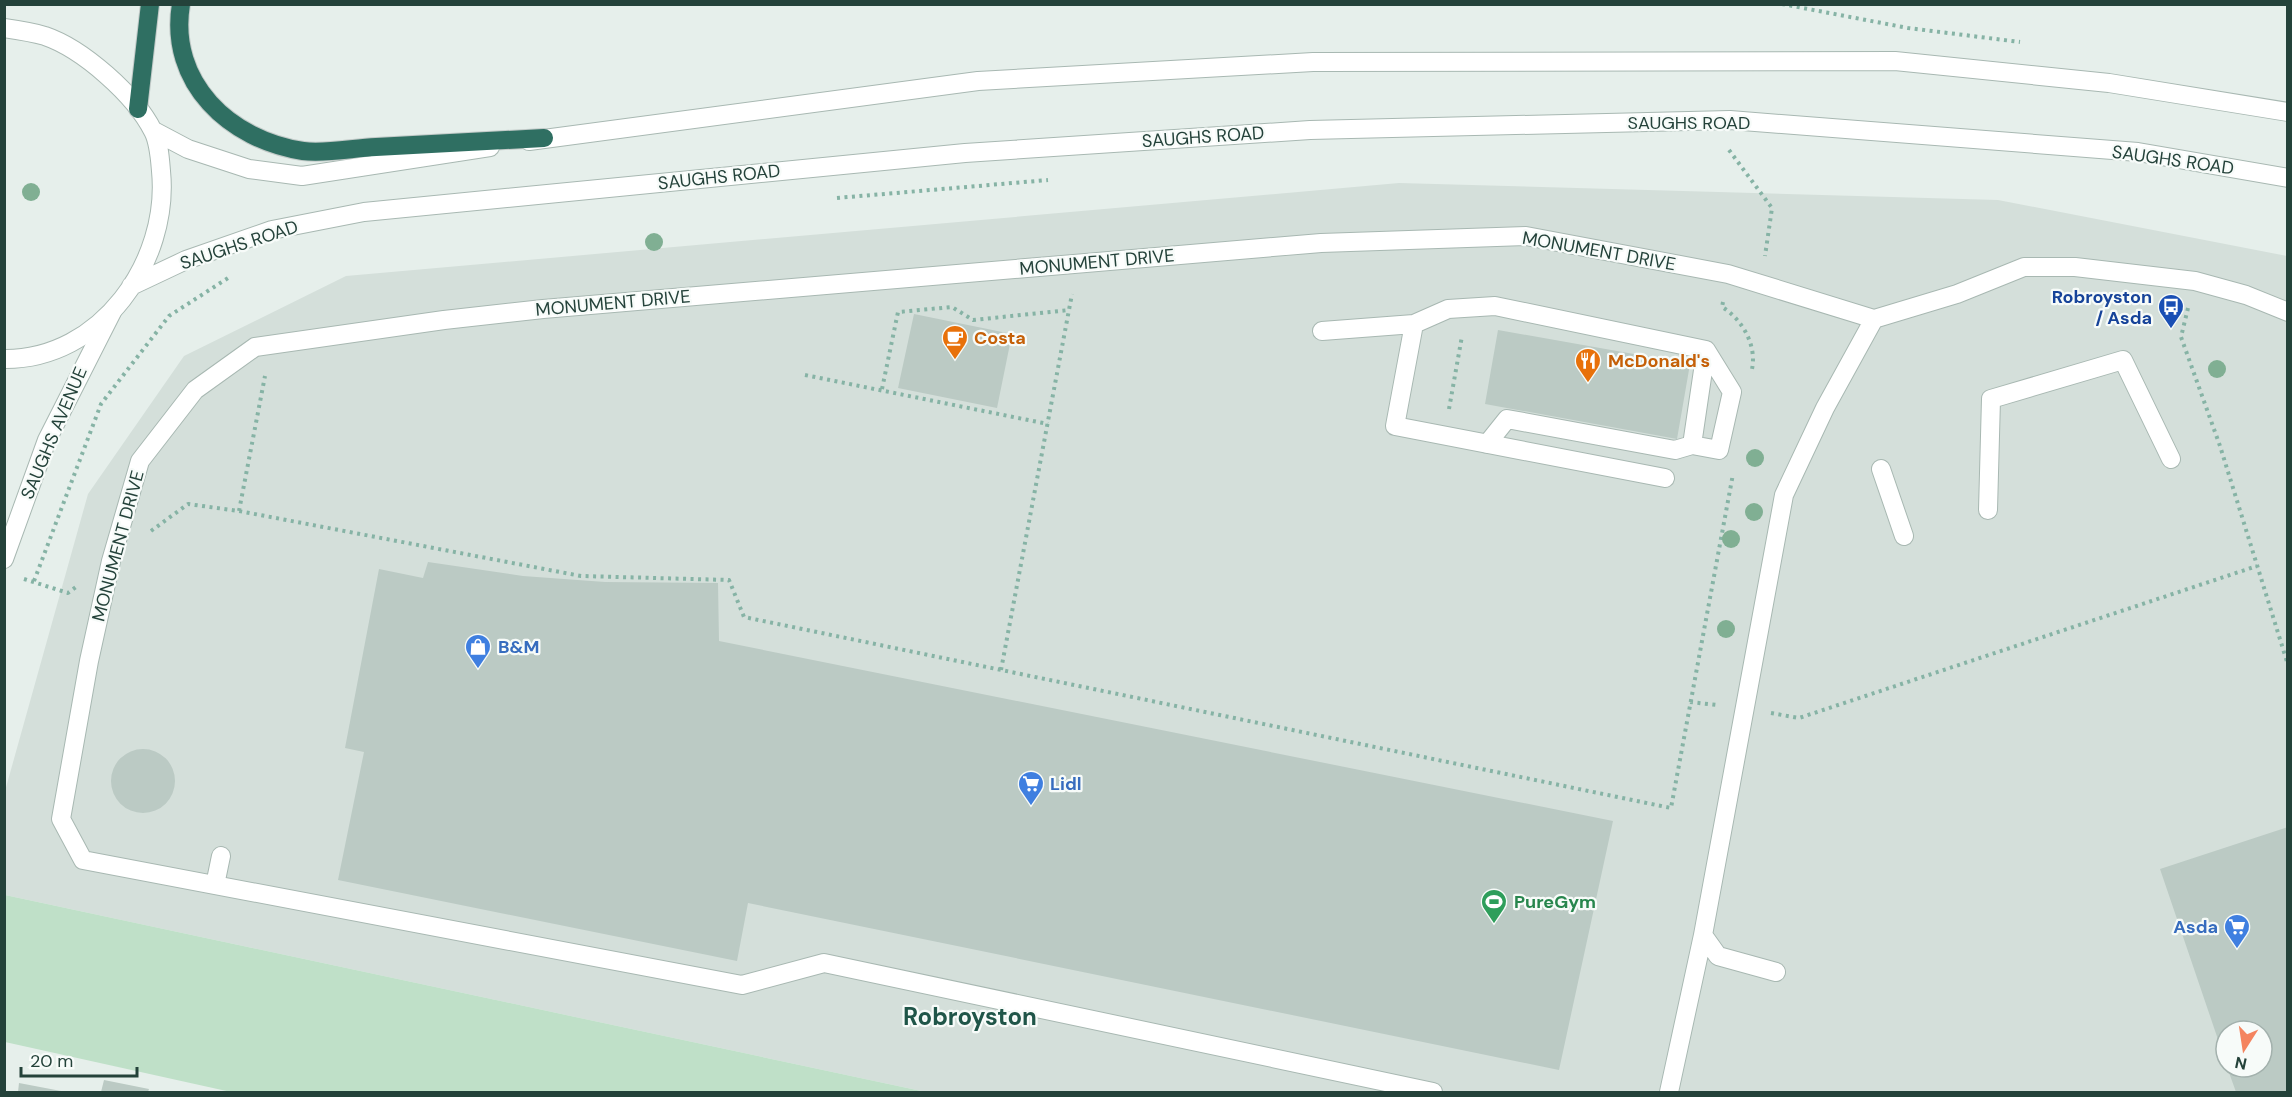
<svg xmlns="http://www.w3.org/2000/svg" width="2292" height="1097" viewBox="0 0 2292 1097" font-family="'DM Sans',sans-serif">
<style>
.built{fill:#d4dfda;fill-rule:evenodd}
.green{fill:#bfe0c8}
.building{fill:#bbcac4}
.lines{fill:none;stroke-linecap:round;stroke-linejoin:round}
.service-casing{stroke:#a8b8b2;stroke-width:20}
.minor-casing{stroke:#a8b8b2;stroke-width:20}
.tertiary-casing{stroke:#a8b8b2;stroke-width:20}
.motorway-casing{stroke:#c2cac8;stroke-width:20}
.path{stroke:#86b3a5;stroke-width:4;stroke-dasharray:3 4.5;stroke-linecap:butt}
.service{stroke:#fff;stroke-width:18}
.minor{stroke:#fff;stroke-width:18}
.tertiary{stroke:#fff;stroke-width:18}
.motorway{stroke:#2f6f62;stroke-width:18}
.tree{fill:#80af93}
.labels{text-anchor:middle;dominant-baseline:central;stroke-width:4.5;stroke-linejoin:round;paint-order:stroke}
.street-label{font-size:18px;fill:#24423a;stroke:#f7fbf9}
.transit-label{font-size:18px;font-weight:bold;fill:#164399;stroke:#f7fbf9;text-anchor:end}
.food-label{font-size:18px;font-weight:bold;fill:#c56008;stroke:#f7fbf9;text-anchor:start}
.shop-label{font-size:18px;font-weight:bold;fill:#366cbe;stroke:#f7fbf9;text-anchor:start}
.leisure-label{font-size:18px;font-weight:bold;fill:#27864d;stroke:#f7fbf9;text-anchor:start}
.district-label{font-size:24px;font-weight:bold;fill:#1f5548;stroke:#f7fbf9}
</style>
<rect width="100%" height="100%" fill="#e6efeb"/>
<path class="built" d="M1399,183l599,17 289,56v836h-1361l-921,-197v-104l83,-297 96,-138 162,-80zM2226,1031h36v36h-36z"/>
<path class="green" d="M5,895l921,197h-695l-226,-50z"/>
<path class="building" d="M914,314l98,20 -15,74 -99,-20z
M1498,330l192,34 -13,75 -192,-35z
M428,562l95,14 82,6 113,1 1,58 894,180 -54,249 -811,-167 -11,58 -399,-81 26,-128 -19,-4 34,-179 44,9z
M111 781a32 32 0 1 1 64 0a32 32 0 1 1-64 0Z
M2288,827v265h-52l-9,-25h35v-36h-36v32l-66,-194z
M104,1080l45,9 -1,3h-47z
M19,1083l42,8v1h-43z"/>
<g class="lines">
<defs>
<path id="service" d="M1414,324l-19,102 270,52
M1322,331l92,-7 34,-15 47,-3 211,44 -14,95 -17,5 -168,-31 -20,25
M1692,445l27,5 13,-58 -26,-42
M1881,469l23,67
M1988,510l3,-111 132,-39 48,99
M215,885l6,-29
M1776,972l-58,-16 -15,-21 81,-440 41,-87 49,-89
M1433,1092l-609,-129 -82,22 -659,-125 -22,-41 28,-158 22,-100 29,-100 55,-71 60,-43 189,-27 99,-11 778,-66 205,-7 202,38 146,45 83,-25 67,-27h51l120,14 51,14 42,17
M1669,1092l34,-157"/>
<path id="minor" d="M4,559l43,-119 65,-128"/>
<path id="tertiary" d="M4,28c14,2 28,4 41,8 38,13 90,59 108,95 6,11 7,28 8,40 9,90 -60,189 -157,188
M154,131l34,18 61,20 53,7 188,-29
M529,141l449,-60 335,-19 582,-1 214,22 179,29
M131,286l55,-26 86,-30 92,-18 601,-59 345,-23 420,-10 408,32 150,26"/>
<path id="motorway" d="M181,4c-13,79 49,136 122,147 23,3 50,-3 73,-4 56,-3 112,-6 168,-9
M138,109l12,-105"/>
</defs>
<use href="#service" class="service-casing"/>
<use href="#minor" class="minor-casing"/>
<use href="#tertiary" class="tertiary-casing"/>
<use href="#motorway" class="motorway-casing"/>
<path class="path" d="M1782,4l126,24 112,14
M1729,150l43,58 -7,48
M837,198l211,-18
M1723,302l-1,5c20,12 35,38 30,62
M2188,308l-7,29 39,109 68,219
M805,375l243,49
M882,389l16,-77 54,-5 21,13 96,-10
M1449,409l13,-73
M239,511l26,-135
M151,531l37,-27 51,7 342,65 148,4 15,37 927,191 62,-334
M24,579l44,14 8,-6
M34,581l67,-177 68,-88 59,-38
M1001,670l71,-376
M1690,702l27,3
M1771,713l28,5 458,-152"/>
<use href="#service" class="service"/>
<use href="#minor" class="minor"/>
<use href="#tertiary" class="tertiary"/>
<use href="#motorway" class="motorway"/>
</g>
<g class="tree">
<circle cx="31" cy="192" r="9"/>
<circle cx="654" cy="242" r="9"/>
<circle cx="2217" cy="369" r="9"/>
<circle cx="1755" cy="458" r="9"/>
<circle cx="1754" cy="512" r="9"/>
<circle cx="1731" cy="539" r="9"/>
<circle cx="1726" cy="629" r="9"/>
</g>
<defs>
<symbol id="bus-pin" viewBox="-11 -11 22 30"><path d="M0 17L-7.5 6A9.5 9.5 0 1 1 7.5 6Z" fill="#1a4fb4" stroke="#f7fbf9"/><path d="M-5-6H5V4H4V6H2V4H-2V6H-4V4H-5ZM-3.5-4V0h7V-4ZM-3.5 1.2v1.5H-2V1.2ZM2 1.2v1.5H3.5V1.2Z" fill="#fff"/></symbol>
<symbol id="cafe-pin" viewBox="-11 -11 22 30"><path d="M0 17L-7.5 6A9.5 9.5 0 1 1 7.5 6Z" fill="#e8710a" stroke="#f7fbf9"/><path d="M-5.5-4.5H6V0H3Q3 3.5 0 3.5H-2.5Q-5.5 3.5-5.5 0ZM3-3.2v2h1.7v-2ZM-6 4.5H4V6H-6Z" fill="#fff"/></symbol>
<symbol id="restaurant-pin" viewBox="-11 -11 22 30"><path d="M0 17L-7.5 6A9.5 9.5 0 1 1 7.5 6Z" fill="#e8710a" stroke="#f7fbf9"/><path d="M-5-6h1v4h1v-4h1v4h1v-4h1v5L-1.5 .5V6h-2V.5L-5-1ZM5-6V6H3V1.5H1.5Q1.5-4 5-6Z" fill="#fff"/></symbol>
<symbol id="shop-pin" viewBox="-11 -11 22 30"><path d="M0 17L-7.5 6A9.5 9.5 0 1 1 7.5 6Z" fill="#3f7fe0" stroke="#f7fbf9"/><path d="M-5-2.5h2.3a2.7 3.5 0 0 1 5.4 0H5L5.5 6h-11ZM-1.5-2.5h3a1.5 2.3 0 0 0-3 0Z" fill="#fff"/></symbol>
<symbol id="supermarket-pin" viewBox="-11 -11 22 30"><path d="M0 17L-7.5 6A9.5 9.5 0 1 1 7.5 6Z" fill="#3f7fe0" stroke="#f7fbf9"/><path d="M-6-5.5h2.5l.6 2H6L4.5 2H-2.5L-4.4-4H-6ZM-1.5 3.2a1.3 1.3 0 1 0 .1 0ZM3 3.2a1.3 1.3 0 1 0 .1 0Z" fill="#fff"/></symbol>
<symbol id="stadium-pin" viewBox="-11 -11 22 30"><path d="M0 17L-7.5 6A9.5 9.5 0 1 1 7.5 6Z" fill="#2e9e5b" stroke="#f7fbf9"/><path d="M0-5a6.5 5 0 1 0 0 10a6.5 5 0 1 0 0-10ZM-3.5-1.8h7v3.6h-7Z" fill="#fff"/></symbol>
</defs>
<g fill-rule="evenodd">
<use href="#bus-pin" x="2156" y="292" width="30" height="40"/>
<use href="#cafe-pin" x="940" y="323" width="30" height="40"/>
<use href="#restaurant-pin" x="1573" y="346" width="30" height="40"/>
<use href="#shop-pin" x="463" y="632" width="30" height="40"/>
<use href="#supermarket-pin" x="1016" y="769" width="30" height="40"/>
<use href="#stadium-pin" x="1479" y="887" width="30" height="40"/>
<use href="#supermarket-pin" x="2222" y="912" width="30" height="40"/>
</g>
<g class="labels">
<g class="street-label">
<text x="1689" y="123">SAUGHS ROAD</text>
<text transform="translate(1203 137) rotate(-4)">SAUGHS ROAD</text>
<text transform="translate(2173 160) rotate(8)">SAUGHS ROAD</text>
<text transform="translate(719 177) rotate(-6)">SAUGHS ROAD</text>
<text transform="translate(239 245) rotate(-18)">SAUGHS ROAD</text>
<text transform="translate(1599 251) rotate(10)">MONUMENT DRIVE</text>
<text transform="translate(1097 262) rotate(-5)">MONUMENT DRIVE</text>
<text transform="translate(613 303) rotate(-5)">MONUMENT DRIVE</text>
<text transform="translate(54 433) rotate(-67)">SAUGHS AVENUE</text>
<text transform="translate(118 546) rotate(-75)">MONUMENT DRIVE</text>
</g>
<g class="transit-label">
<text x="2152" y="297">Robroyston<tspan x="2152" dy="21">/ Asda</tspan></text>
</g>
<g class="food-label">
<text x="974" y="338">Costa</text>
<text x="1608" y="361">McDonald's</text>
</g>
<g class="shop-label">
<text x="498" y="647">B&amp;M</text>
<text x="1050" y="784">Lidl</text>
<text x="2218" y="927" text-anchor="end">Asda</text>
</g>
<g class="leisure-label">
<text x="1514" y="902">PureGym</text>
</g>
<g class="district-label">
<text x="970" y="1016">Robroyston</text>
</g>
</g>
<rect width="2292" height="1097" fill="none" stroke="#24423a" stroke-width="12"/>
<g transform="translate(2244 1049) rotate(192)"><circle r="28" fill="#f7fbf9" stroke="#a3b1ad" stroke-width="1.5"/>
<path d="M0-4.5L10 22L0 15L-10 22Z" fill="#f4845f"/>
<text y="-9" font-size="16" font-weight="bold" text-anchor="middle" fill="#24423a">N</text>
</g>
<path d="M21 1067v9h116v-9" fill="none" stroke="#24423a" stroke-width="3"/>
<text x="30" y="1067" font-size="18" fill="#24423a" stroke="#f7fbf9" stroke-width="4.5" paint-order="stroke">20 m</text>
</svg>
